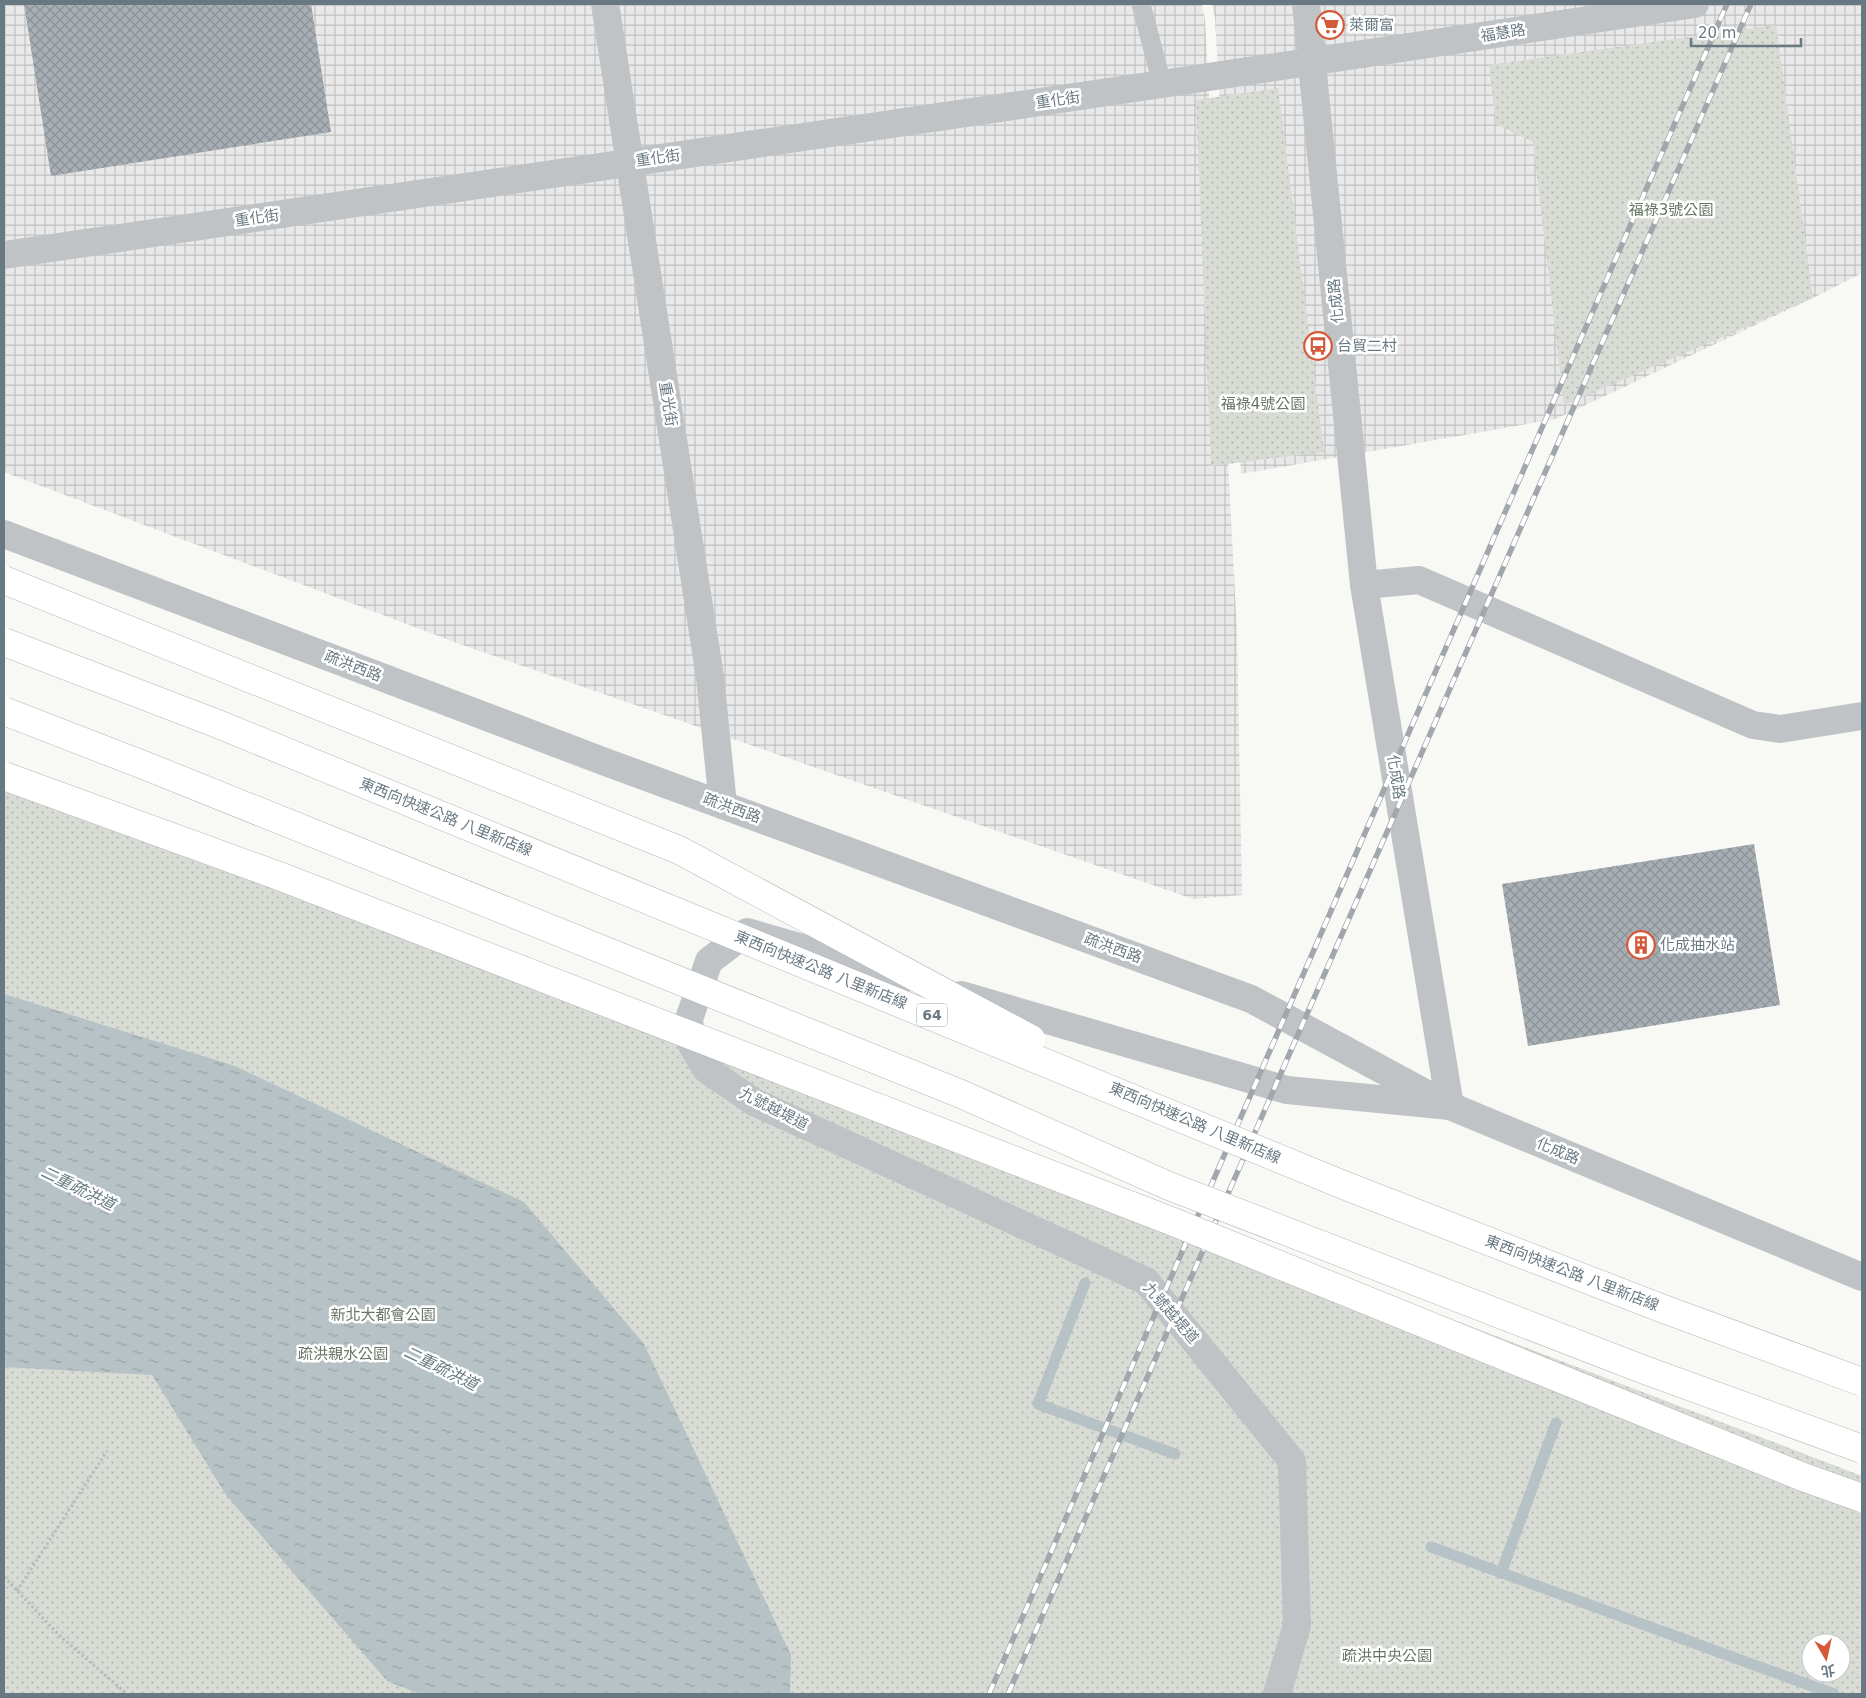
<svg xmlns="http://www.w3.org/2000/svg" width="1866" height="1698" viewBox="0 0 1866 1698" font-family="'DejaVu Sans','Noto Sans TC',sans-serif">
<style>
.industrial{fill:url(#industrial-grid)}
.park{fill:url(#park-dots);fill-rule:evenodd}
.water{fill:url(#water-ripples)}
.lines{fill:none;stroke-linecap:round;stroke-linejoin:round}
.stream{stroke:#b6c2c5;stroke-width:11}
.building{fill:url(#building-cross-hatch)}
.path{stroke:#b9bcbe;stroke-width:3;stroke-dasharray:2.5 2.5;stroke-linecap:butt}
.service{stroke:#bfc3c6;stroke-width:19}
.minor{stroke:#bfc3c6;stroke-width:28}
.tertiary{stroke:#bfc3c6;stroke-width:28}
.rail-casing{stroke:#a1a7ac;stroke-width:5.5}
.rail{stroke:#fff;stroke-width:4;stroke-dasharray:11;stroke-linecap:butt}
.trunk-bridge-casing{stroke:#b2b6b9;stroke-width:29;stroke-linecap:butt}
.trunk-bridge{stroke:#fff;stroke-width:28}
.labels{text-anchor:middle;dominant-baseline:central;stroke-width:5;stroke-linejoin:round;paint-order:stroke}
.shield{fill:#fff;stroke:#96a1a8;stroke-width:1}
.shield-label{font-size:14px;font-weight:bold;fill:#697983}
.poi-label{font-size:15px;fill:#697983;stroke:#fff;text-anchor:start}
.street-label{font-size:15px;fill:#697983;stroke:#fff}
.park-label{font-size:15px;fill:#677664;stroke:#fff}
.water-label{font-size:16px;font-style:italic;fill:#65797f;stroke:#fff}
</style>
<defs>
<pattern id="industrial-grid" width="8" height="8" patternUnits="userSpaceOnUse" patternTransform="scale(1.25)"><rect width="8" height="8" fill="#e8e9e8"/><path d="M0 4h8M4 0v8" fill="none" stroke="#c0c2c1"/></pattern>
<pattern id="park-dots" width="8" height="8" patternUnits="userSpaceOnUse" patternTransform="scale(1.25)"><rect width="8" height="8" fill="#d8dcd5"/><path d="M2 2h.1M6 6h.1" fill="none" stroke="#b3b7b2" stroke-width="1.8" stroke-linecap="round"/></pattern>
<pattern id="water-ripples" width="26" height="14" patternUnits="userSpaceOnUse" patternTransform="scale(1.25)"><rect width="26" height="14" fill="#b6c2c5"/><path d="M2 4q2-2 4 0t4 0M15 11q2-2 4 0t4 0" fill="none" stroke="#98a2a5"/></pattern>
<pattern id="building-cross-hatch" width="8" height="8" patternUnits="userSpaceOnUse" patternTransform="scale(1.25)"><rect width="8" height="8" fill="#a7aeb4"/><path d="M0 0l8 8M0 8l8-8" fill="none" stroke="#8c9298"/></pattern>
</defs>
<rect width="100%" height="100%" fill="#f8f8f5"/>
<path class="industrial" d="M4,4h1198l3,16 32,612 5,263 -49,4 -736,-256 -453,-171z
M1212,4h650v269l-49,25 -257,121 -315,55 -26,-456z"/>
<path class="park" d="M1776,25l37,273 -249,107 -31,-263 -37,-18 -7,-59z
M1278,88l46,364 -113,14 -15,-366z
M4,765l1858,711v218h-1858zM1811,1643h30v30h-30z"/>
<path class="water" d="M4,994l231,72 289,136 120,142 147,311 -1,39h-370l-33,-13 -161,-186 -74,-120 -148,-8z"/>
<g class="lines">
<path class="stream" d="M1085,1283l-47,121 137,50
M1431,1547l403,147
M1501,1573l55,-150"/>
</g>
<path class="building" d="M24,4h287l20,128 -280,44z
M1754,844l26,161 -252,41 -26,-162z"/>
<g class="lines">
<path class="path" d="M4,1577l56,59 67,58
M17,1591l90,-140"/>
<path class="service" d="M1141,4l21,80"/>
<path class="minor" d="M605,4l105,673 13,128
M4,255l1158,-171 533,-80
M1364,585l55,-5 334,145 27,4 82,-13
M1450,1106l412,171"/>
<path class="tertiary" d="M1306,4l58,581 86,521
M4,534l604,229 643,236 187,101
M906,978l-159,-46 -38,29 -20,58 3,26 14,24 48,33 392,179 146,180 5,164 -20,69
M961,995l326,95 163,16"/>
<defs>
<path id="rail" d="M989,1694l738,-1690
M1008,1694l743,-1690"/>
</defs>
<use href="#rail" class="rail-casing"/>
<use href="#rail" class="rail"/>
<defs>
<path id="trunk-bridge" d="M4,580l675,270 352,189
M4,642l214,82 1128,462 315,122 201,74
M4,711l142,55 815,328 208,92 473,183 220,80
M4,776l275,100 892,345 632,256 59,21"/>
</defs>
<use href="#trunk-bridge" class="trunk-bridge-casing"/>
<use href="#trunk-bridge" class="trunk-bridge"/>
</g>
<defs>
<symbol id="supermarket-ring" viewBox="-11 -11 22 22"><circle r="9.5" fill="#fff" stroke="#d45939" stroke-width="1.5"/><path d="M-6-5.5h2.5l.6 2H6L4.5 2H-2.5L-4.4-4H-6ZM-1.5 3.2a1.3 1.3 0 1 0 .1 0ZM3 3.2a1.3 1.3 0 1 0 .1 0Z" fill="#d45939"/></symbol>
<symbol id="bus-ring" viewBox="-11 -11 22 22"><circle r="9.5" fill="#fff" stroke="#d45939" stroke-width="1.5"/><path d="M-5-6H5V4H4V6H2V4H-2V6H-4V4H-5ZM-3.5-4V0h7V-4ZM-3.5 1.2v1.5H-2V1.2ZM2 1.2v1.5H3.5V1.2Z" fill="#d45939"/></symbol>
<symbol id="building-ring" viewBox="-11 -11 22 22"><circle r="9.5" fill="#fff" stroke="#d45939" stroke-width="1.5"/><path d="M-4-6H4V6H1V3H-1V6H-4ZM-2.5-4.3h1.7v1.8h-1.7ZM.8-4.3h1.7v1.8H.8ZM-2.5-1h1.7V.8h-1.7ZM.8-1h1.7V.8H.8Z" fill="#d45939"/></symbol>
</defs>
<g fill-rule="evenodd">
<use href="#supermarket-ring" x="1314" y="9" width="32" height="32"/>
<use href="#bus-ring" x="1302" y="330" width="32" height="32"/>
<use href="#building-ring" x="1625" y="929" width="32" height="32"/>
</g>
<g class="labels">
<rect class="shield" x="917" y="1003.5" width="30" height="23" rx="4"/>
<g class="shield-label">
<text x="932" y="1015">64</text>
</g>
<g class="poi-label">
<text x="1349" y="25">萊爾富</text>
<text x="1337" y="346">台貿二村</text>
<text x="1660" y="945">化成抽水站</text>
</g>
<g class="street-label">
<text transform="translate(1503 33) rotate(-9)">福慧路</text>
<text transform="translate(1058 100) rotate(-8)">重化街</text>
<text transform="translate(658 158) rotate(-8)">重化街</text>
<text transform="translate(257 218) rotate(-8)">重化街</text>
<text transform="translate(1336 301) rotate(-96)">化成路</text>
<text transform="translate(668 404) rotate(81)">重光街</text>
<text transform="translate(353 666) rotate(21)">疏洪西路</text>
<text transform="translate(1396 777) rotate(81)">化成路</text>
<text transform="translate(732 808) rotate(20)">疏洪西路</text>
<text transform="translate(446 817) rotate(22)">東西向快速公路 八里新店線</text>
<text transform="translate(1113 948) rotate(20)">疏洪西路</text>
<text transform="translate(821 970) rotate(22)">東西向快速公路 八里新店線</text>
<text transform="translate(774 1109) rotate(27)">九號越堤道</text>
<text transform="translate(1195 1123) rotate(23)">東西向快速公路 八里新店線</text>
<text transform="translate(1558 1151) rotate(23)">化成路</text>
<text transform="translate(1572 1273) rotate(21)">東西向快速公路 八里新店線</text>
<text transform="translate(1171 1313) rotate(49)">九號越堤道</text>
</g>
<g class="park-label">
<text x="1671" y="210">福祿3號公園</text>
<text x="1263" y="404">福祿4號公園</text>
<text x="383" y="1315">新北大都會公園</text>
<text x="343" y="1354">疏洪親水公園</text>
<text x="1387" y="1656">疏洪中央公園</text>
</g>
<g class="water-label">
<text transform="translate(78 1188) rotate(26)">二重疏洪道</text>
<text transform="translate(441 1368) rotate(26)">二重疏洪道</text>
</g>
</g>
<rect width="1866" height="1698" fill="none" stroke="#697983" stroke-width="10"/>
<g transform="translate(1826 1658) rotate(171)"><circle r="24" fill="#ffffff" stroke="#c3c9cd"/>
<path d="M0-4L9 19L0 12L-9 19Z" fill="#d45939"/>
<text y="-8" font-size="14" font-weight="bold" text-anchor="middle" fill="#697983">北</text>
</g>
<path d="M1691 38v8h110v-8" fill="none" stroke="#697983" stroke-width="2.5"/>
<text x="1698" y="38" font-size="15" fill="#697983" stroke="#ffffff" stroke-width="4" paint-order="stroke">20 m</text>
</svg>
